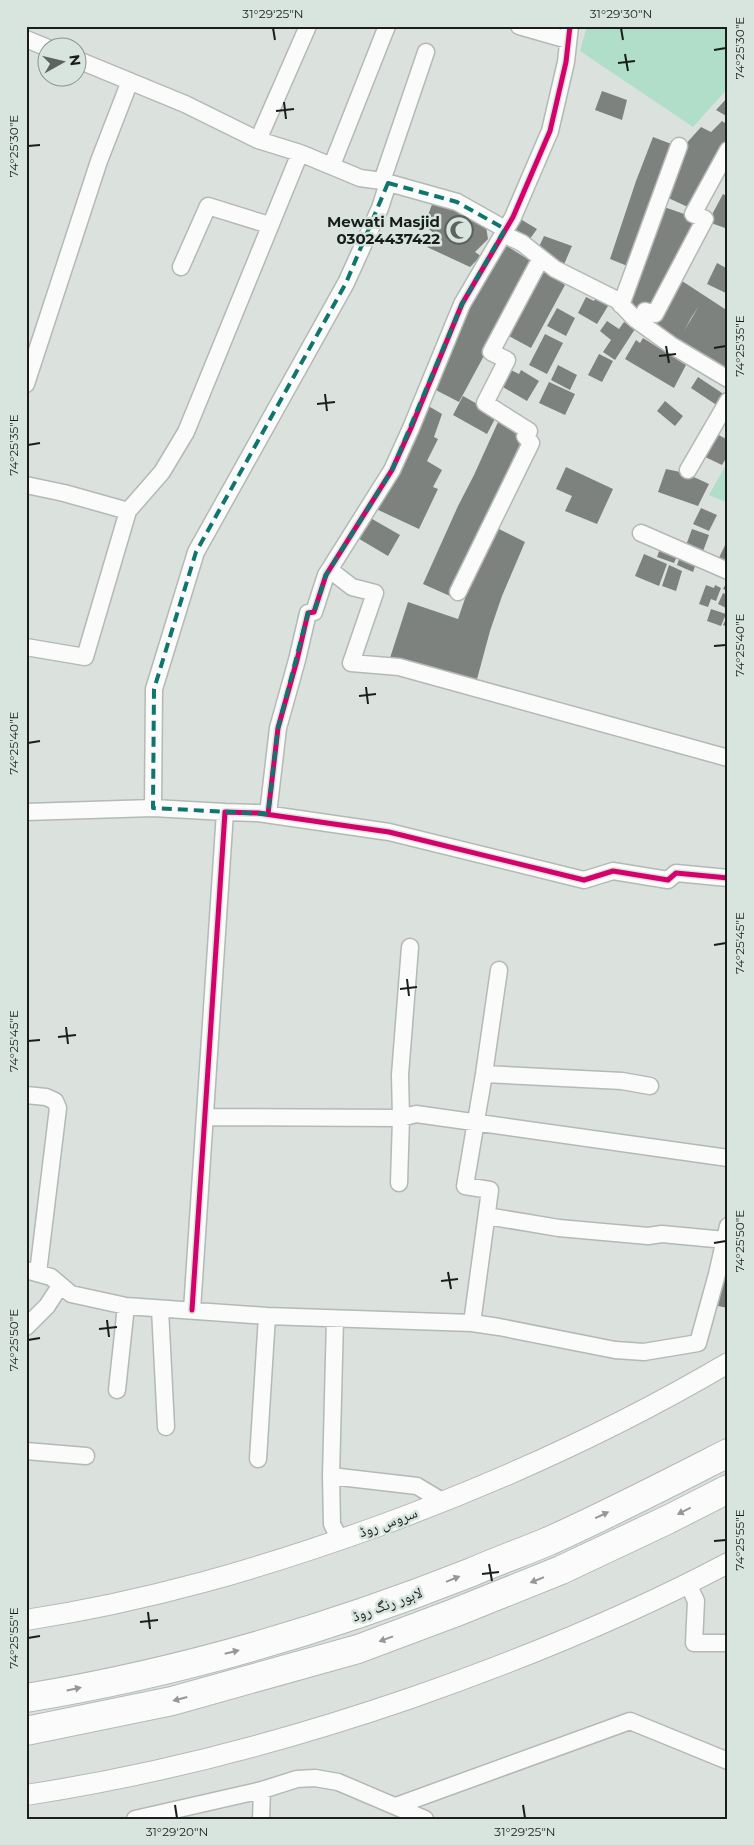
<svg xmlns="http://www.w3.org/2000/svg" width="754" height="1845" viewBox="0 0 754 1845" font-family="Montserrat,'Noto Naskh Arabic',sans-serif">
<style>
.green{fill:#b1dec9}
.building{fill:#7e827f;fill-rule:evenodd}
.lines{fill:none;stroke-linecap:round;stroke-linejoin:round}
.minor-casing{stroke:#b3b9b5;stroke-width:19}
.tertiary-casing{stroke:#b3b9b5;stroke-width:22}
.motorway-casing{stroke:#b3b9b5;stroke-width:30}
.minor{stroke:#fafbfa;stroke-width:16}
.tertiary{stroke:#fafbfa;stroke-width:20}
.motorway{stroke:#fafbfa;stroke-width:28}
.cycleway-casing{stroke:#d8e5de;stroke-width:8}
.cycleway{stroke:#d6006c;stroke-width:5}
.oneway{fill:#959896}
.marked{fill:none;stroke:#0f766e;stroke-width:4;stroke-dasharray:10 6;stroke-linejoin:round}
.ticks{fill:none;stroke:#191e1c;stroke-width:2}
.labels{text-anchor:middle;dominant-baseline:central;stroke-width:5;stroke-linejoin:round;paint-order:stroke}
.poi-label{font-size:15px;font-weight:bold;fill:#191e1c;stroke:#d8e5de;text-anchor:end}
.street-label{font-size:15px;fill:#191e1c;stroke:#d8e5de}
.neatline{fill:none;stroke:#191e1c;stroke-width:2}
.ticks-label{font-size:12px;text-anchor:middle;fill:#191e1c}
</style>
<rect width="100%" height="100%" fill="#dbe2de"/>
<path class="green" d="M587,26h141v62l-35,39 -113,-76z
M728,461v42l-19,-8z"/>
<path class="building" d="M602,91l25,9 -5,20 -27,-10z
M728,97v20l-12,-7z
M722,121l6,4v17l-38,66 -26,-12 20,-50 17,-19 10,5z
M653,137l21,8 -44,122 -20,-8 26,-78z
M723,194l5,3v32l-20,-7z
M434,199l51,21 3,19 -13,13 6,4 -11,11 -43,-20 10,-12 -13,-9z
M664,207l32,11 -43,90 -8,-6 -8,13 -10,-11z
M517,217l20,12 -10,14 -17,-10z
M544,236l28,10 -10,23 -25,-18z
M505,245l29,18 -75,139 -27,-14 43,-92z
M717,263l11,6v25l-21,-10z
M540,268l25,17 -34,63 -26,-14z
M679,279l49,32v59l-74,-42zM699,306l-15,25 7,-13z
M586,297l8,4 1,-2 13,7 -11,18 -19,-11z
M557,308l18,10 -9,18 -19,-10z
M607,321l12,8 5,-7 11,7 -20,31 -12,-8 8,-12 -11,-9z
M545,334l18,9 -16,31 -18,-9z
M643,338l43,27 -12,23 -49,-29 11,-19 4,3z
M599,354l14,7 -11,21 -14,-7z
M558,365l19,10 -7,15 -19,-10z
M505,367l14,7 2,-4 18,11 -12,20 -31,-18z
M698,377l27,18 -7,11 -27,-18z
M549,382l26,12 -10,21 -26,-12z
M463,396l34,19 -10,19 -34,-19z
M665,401l18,15 -8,10 -18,-15z
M425,404l17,10 -8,23 4,2 -11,22 15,9 -9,17 5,2 -19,40 -45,-21z
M498,422l26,13 -74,161 -27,-12 35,-78 16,-31z
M715,433l13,7v15l-6,10 -21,-10z
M566,467l47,22 -16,35 -32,-13 7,-15 -16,-7z
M666,469l19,4 24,11 -11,22 -40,-14z
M701,508l16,7 -8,16 -16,-7z
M367,516l33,19 -12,21 -32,-19z
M495,527l30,15 -23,54 -12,35 -14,52 -86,-25 18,-56 50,17 12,-35z
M692,529l17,6 -7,19 -17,-6z
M726,543h2v22l-10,-5z
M661,546l18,6 -5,11 -17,-6z
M644,554l23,10 -8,22 -24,-10z
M681,554l16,7 -4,11 -16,-7z
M669,565l13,6 -6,20 -14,-5z
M728,580v11l-5,-2z
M706,585l8,3 1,-3 6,3 -5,13 -5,-2 -3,8 -9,-3z
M723,593l5,2v14l-10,-5z
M711,609l15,5 -5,12 -14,-5z
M728,615v12l-5,-2z
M727,1264h1v44l-10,-2z"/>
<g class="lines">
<defs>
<path id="minor" d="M519,26l49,14
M26,39l22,9
M78,60l107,44 73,36 42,13 60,25 22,3 75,21 48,27
M258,140l50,-114
M332,165l55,-139
M382,181l44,-129
M503,234l19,9 33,26 62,31 18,19 36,26 57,34
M181,267l27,-61 61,19
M621,305l58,-159
M639,322l6,-11 10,3 50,-95 -12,-5 35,-64
M26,384l73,-223 31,-80
M688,470l40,-69
M26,485l38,8 64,18
M641,533l87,38
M330,570l22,17 23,6 -24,70 48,4 329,91
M458,592l73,-149 -6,-7 4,-5 -44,-28 22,-43 -16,-8 50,-94
M26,647l59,10 43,-146 34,-39 24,-40 114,-279
M26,812l127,-4
M225,812l-72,-4 1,-119 42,-137 150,-269 34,-75 8,-25
M268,814l10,-86 19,-68 11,-47 6,-1 12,-37 66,-105 19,-42 51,-124 51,-87 37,-86 16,-69 4,-36
M484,1074l138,7 28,5
M26,1095l20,2 9,4 3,7 -20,165
M205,1117l196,1 15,-4 312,44
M399,1183l2,-65 -1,-43 10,-128
M487,1216l72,12 89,8 14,-2 63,6
M26,1270l25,7 20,17 55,12 141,10 205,7 27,4 116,23 29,2 54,-9 19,-69 11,-48
M160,1309l6,118
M192,1310l33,-498 33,1 131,19 195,48 29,-9 55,9 8,-7 52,5
M335,1319l-4,157 1,48 8,16
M472,1323l18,-133 -25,-4 19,-112 15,-104
M26,1327l21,-21 13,-20
M117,1390l9,-84
M26,1451l60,5
M258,1459l9,-143
M331,1476l86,10 25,15
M688,1584l8,17 -2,42h34
M396,1806l234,-85 98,40
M135,1819l127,-29 35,-11 18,-1 23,4 87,37
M261,1819l1,-29"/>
<path id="tertiary" d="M26,1620c123,-19 233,-51 350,-93 121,-44 240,-98 352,-164
M26,1795c131,-20 260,-54 385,-97 109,-38 215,-81 317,-135"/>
<path id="motorway" d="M26,1698c153,-25 302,-69 446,-126 25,-11 51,-20 77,-31 60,-27 120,-58 179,-88
M26,1731l146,-30 186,-52 96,-36 107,-43 106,-50 61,-31"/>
</defs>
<use href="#minor" class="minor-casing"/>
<use href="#tertiary" class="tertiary-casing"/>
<use href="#motorway" class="motorway-casing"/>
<use href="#minor" class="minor"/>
<use href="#tertiary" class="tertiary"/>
<use href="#motorway" class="motorway"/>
<defs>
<path id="cycleway" d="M268,814l10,-86 19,-68 11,-47 6,-1 12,-37 66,-105 19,-42 51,-124 51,-87 37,-86 16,-69 4,-36
M192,1310l33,-498 33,1 131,19 195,48 29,-9 55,9 8,-7 52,5"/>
</defs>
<use href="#cycleway" class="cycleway-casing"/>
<use href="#cycleway" class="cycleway"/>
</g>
<defs><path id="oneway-solid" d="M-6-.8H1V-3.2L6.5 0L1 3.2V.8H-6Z" transform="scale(1.25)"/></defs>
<g class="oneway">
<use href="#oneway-solid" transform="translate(684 1511) rotate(153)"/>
<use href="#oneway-solid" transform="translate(602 1515) rotate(-25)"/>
<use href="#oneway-solid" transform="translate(453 1579) rotate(-22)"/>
<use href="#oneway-solid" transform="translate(537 1580) rotate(158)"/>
<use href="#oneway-solid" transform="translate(386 1639) rotate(160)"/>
<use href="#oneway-solid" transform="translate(232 1652) rotate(-14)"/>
<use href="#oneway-solid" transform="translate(74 1689) rotate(-12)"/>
<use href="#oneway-solid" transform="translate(180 1699) rotate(165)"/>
</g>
<path class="marked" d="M388,183l69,19 48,27 -43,75 -70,166 -66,105 -12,37 -6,1 -30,115 -10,86 -115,-6 1,-119 42,-137 150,-269z"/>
<path class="ticks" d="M273,28l2,12M621,28l2,12M714,50l12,-2M625,54l3,17M618,63l17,-2M284,102l2,17M276,111l18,-2M28,146l12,-1M666,346l3,17M714,348l12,-2M659,356l17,-2M325,394l2,17M317,404l18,-2M28,445l12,-2M714,646l12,-1M366,687l2,17M359,696l17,-2M28,743l12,-2M714,945l12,-2M407,979l2,17M400,989l17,-2M66,1027l2,17M58,1037l18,-2M28,1041l12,-1M714,1243l12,-2M448,1272l3,17M441,1281l17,-2M107,1320l2,17M99,1329l18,-2M28,1340l12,-2M714,1541l12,-1M489,1564l3,17M482,1574l17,-2M148,1612l2,17M140,1622l18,-2M28,1638l12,-2M175,1805l2,13M523,1805l2,13"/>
<defs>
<symbol id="mosque-ring" viewBox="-11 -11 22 22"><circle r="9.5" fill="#d8e5de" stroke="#5d6360" stroke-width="1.5"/><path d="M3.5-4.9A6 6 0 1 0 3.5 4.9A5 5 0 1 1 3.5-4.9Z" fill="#5d6360"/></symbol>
</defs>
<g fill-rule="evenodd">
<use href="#mosque-ring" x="443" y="214" width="32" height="32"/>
</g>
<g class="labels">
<g class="poi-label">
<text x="440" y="221">Mewati Masjid<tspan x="440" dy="17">03024437422</tspan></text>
</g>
<g class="street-label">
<text transform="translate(388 1522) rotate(-20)">سروس روڈ</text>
<text transform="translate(387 1604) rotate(-20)">لاہور رنگ روڈ</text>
</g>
</g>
<rect width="754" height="1845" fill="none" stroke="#d8e5de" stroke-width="55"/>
<g transform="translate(62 62) rotate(82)"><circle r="24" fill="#d8e5de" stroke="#8c9590"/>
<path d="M0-4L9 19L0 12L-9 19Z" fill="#5d6360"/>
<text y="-8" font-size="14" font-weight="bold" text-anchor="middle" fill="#191e1c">N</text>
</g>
<rect x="28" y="28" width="698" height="1790" class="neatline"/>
<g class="ticks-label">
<text x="273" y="18">31°29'25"N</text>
<text x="621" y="18">31°29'30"N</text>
<text transform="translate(740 48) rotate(-90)" y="4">74°25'30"E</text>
<text transform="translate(14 146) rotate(-90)" y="4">74°25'30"E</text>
<text transform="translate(740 346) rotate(-90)" y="4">74°25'35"E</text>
<text transform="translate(14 445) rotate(-90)" y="4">74°25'35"E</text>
<text transform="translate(740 645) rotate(-90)" y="4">74°25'40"E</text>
<text transform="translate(14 743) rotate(-90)" y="4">74°25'40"E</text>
<text transform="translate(740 943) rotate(-90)" y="4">74°25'45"E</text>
<text transform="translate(14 1041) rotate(-90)" y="4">74°25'45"E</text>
<text transform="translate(740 1241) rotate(-90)" y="4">74°25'50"E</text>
<text transform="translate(14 1340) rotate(-90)" y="4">74°25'50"E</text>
<text transform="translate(740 1540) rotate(-90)" y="4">74°25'55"E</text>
<text transform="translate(14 1638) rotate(-90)" y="4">74°25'55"E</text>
<text x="177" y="1836">31°29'20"N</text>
<text x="525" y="1836">31°29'25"N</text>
</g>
</svg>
